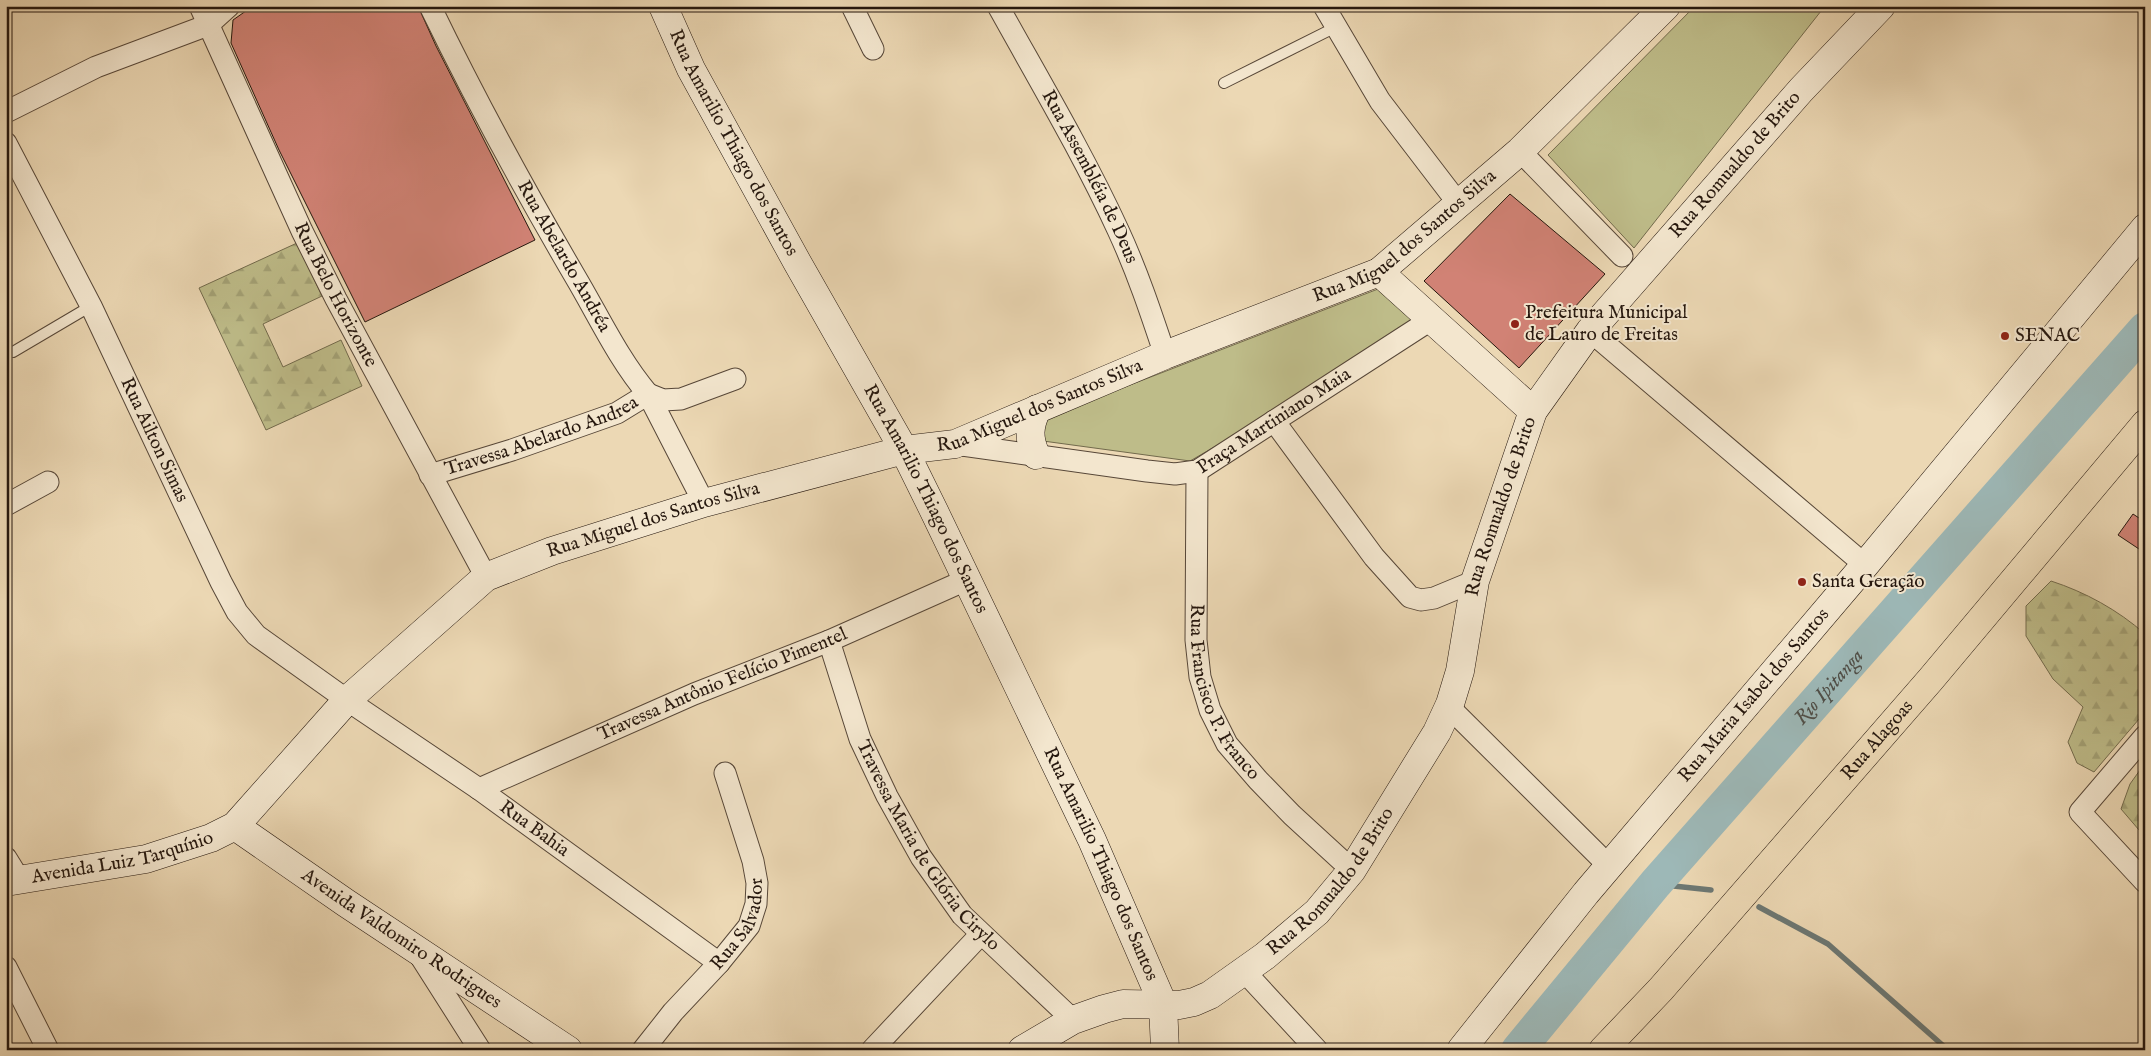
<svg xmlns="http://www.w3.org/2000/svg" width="2151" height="1056" viewBox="0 0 2151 1056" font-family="'IM FELL English',serif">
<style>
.green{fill:#bebc89;stroke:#726a4c}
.forest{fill:url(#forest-firs);stroke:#726a4c}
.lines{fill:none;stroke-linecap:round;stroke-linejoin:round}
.stream{stroke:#6d7873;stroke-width:5.5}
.river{stroke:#9db8b7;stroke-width:34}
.building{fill:#d18275;stroke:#25170e}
.lane-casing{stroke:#574738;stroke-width:12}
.street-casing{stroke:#574738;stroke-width:23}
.secondary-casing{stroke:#25170e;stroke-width:29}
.primary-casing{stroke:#25170e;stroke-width:29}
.lane{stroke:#f3e6ce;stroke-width:10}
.street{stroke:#f3e6ce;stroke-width:21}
.secondary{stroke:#f3e6ce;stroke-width:28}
.primary{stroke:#ecd8b4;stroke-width:28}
.poi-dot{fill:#8f2418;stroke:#f3e6ce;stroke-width:2}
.labels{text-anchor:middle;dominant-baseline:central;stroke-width:4;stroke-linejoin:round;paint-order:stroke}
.street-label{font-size:19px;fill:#25170e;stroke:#f3e6ce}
.poi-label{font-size:19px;fill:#25170e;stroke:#f3e6ce;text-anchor:start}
.water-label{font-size:20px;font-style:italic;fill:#4f4f49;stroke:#f3e6ce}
</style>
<defs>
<pattern id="forest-firs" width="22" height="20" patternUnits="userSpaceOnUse" patternTransform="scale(1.25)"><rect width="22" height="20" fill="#bebc89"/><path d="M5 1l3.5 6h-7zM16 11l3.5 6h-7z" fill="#a3a175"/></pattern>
</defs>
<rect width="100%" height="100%" fill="#ecd8b4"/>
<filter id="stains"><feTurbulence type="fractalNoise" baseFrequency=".004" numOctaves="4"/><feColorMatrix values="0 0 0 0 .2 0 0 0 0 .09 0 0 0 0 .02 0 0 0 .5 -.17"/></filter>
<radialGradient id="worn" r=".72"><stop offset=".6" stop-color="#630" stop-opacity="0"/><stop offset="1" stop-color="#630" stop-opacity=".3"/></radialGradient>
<path class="green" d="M1695,6h130l-191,242 -86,-93z
M1378,289l45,38 -233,134 -147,-20 -6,-20z"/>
<path class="forest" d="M297,243l25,53 -59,28 20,43 58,-27 21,46 -96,44 -67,-142z
M2051,581c34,11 67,29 94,53v78l-51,60 -17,-9 -9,-21 15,-35 -30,-28 -27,-43v-30z
M2145,763v74l-24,-28 9,-25z"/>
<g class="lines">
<path class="stream" d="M1655,884l56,6
M1759,907l69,37 120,106"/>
<path class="river" id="s1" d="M1518,1050l137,-166 490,-555"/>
</g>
<path class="building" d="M253,6h165l18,40 99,194 -170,82 -86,-172 -48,-107 2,-23z
M1510,194l95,80 -86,94 -95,-87z
M2133,514l12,8v31l-27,-18z"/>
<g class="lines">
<defs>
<path id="lane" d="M1224,83l112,-56
M13,352l78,-46"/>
<g id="street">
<path id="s2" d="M200,6l102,225 34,68 150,278"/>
<path id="s3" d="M430,6c45,93 94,183 146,272 23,39 43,82 72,116l56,109"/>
<path d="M852,6l21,43"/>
<path id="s4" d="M998,6c41,74 85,148 120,224 19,41 33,83 47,125"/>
<path d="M1324,6l56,95 78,102"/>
<path d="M6,112l90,-45 112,-42 21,-19"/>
<path id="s5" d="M6,143l85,163 130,276 16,30 19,23 91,65 132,89 240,174"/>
<path d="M1520,151l102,105"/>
<path d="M1590,331l275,234"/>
<path d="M1274,421l100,136 36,40 11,3 13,-2 41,-17"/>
<path id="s6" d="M955,444l192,27 28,3 22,-3 235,-152"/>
<path id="s7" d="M1197,471l-1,169 4,37 10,33 17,34 31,36 34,35 60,55"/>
<path id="s8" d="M430,475l82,-25 105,-37 31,-19 15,6 18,-1 54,-20"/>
<path d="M6,505l42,-23"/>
<path id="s9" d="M829,641l31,98 27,57 34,61 41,58 111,105"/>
<path d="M1449,707l160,159"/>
<path d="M2145,736l-65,76 65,70"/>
<path id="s10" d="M479,789l215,-95 135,-53 137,-61"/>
<path d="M6,858l13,21"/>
<path d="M419,954l61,96"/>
<path d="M6,967l42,83"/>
<path d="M1244,971l73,79"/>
<path id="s11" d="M643,1050l30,-38 46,-49 30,-37 7,-22 1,-21 -4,-22 -28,-88"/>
<path d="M872,1050l109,-116"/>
</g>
<g id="secondary">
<path id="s12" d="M663,6l28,63 106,193 107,188 31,63 157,327 71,164 2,46"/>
<path d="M1379,272l154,139"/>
<path d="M1036,455c-8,-17 -7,-29 1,-46"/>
<path id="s13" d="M235,826l111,77 222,147"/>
<path id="s14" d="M6,882l140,-23 65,-21 24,-12 112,-126 139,-123 66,-26 152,-48 200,-53 51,-6 210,-89 214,-83 141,-121 146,-145"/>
<path id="s15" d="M1022,1050l51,-30 31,-11 19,-5 56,1 15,-3 16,-7 55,-39 52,-44 35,-42 85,-138 13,-28 10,-33 15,-90 58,-170 57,-80 211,-241 80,-84"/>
<path id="s16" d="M1461,1050l125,-157 279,-328 280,-337"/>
</g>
<g id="primary">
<path id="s17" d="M1603,1050l58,-61 270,-310 214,-255"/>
</g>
</defs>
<use href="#lane" class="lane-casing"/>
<use href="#street" class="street-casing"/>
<use href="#secondary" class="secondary-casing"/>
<use href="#primary" class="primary-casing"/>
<use href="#lane" class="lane"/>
<use href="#street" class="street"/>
<use href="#secondary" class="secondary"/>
<use href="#primary" class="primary"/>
</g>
<g class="poi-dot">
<circle cx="1515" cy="324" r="5"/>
<circle cx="2005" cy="336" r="5"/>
<circle cx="1802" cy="582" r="5"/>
</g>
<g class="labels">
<g class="street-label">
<text stroke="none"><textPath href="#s12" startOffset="154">Rua Amarilio Thiago dos Santos</textPath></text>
<text stroke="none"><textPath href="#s15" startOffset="1208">Rua Romualdo de Brito</textPath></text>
<text stroke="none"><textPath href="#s4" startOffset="194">Rua Assembléia de Deus</textPath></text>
<text stroke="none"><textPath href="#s14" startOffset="1578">Rua Miguel dos Santos Silva</textPath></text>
<text stroke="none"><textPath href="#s3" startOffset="284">Rua Abelardo Andréa</textPath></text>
<text stroke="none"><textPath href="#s2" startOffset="319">Rua Belo Horizonte</textPath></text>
<text stroke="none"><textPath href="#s14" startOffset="1172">Rua Miguel dos Santos Silva</textPath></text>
<text stroke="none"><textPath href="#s6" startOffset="336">Praça Martiniano Maia</textPath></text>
<text stroke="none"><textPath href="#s8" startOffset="118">Travessa Abelardo Andrea</textPath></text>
<text stroke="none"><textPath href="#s5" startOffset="332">Rua Ailton Simas</textPath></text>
<text stroke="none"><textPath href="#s12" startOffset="559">Rua Amarilio Thiago dos Santos</textPath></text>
<text stroke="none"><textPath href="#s15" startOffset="788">Rua Romualdo de Brito</textPath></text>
<text stroke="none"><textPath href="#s14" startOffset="768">Rua Miguel dos Santos Silva</textPath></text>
<text stroke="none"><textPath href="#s10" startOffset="265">Travessa Antônio Felício Pimentel</textPath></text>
<text stroke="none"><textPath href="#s7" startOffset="228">Rua Francisco P. Franco</textPath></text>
<text stroke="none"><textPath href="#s16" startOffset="460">Rua Maria Isabel dos Santos</textPath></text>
<text stroke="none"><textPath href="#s17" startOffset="414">Rua Alagoas</textPath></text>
<text stroke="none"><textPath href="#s5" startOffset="892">Rua Bahia</textPath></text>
<text stroke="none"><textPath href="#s9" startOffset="230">Travessa Maria de Glória Cirylo</textPath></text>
<text stroke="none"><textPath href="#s14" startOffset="119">Avenida Luiz Tarquínio</textPath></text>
<text stroke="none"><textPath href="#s12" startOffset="964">Rua Amarilio Thiago dos Santos</textPath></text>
<text stroke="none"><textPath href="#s15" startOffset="368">Rua Romualdo de Brito</textPath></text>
<text stroke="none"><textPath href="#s11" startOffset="161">Rua Salvador</textPath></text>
<text stroke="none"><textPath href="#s13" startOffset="201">Avenida Valdomiro Rodrigues</textPath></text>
</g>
<g class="poi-label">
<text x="1525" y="313">Prefeitura Municipal<tspan x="1525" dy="22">de Lauro de Freitas</tspan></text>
<text x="2015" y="336">SENAC</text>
<text x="1812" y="582">Santa Geração</text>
</g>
<g class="water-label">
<text stroke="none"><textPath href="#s1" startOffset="478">Rio Ipitanga</textPath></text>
</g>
</g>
<rect width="2151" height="1056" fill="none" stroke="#ecd8b4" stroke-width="25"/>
<rect x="8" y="8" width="2136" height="1041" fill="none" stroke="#25170e" stroke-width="2.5"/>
<rect x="12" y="12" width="2126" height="1031" fill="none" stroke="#25170e"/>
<rect width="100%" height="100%" filter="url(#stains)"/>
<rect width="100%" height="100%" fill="url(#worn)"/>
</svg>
